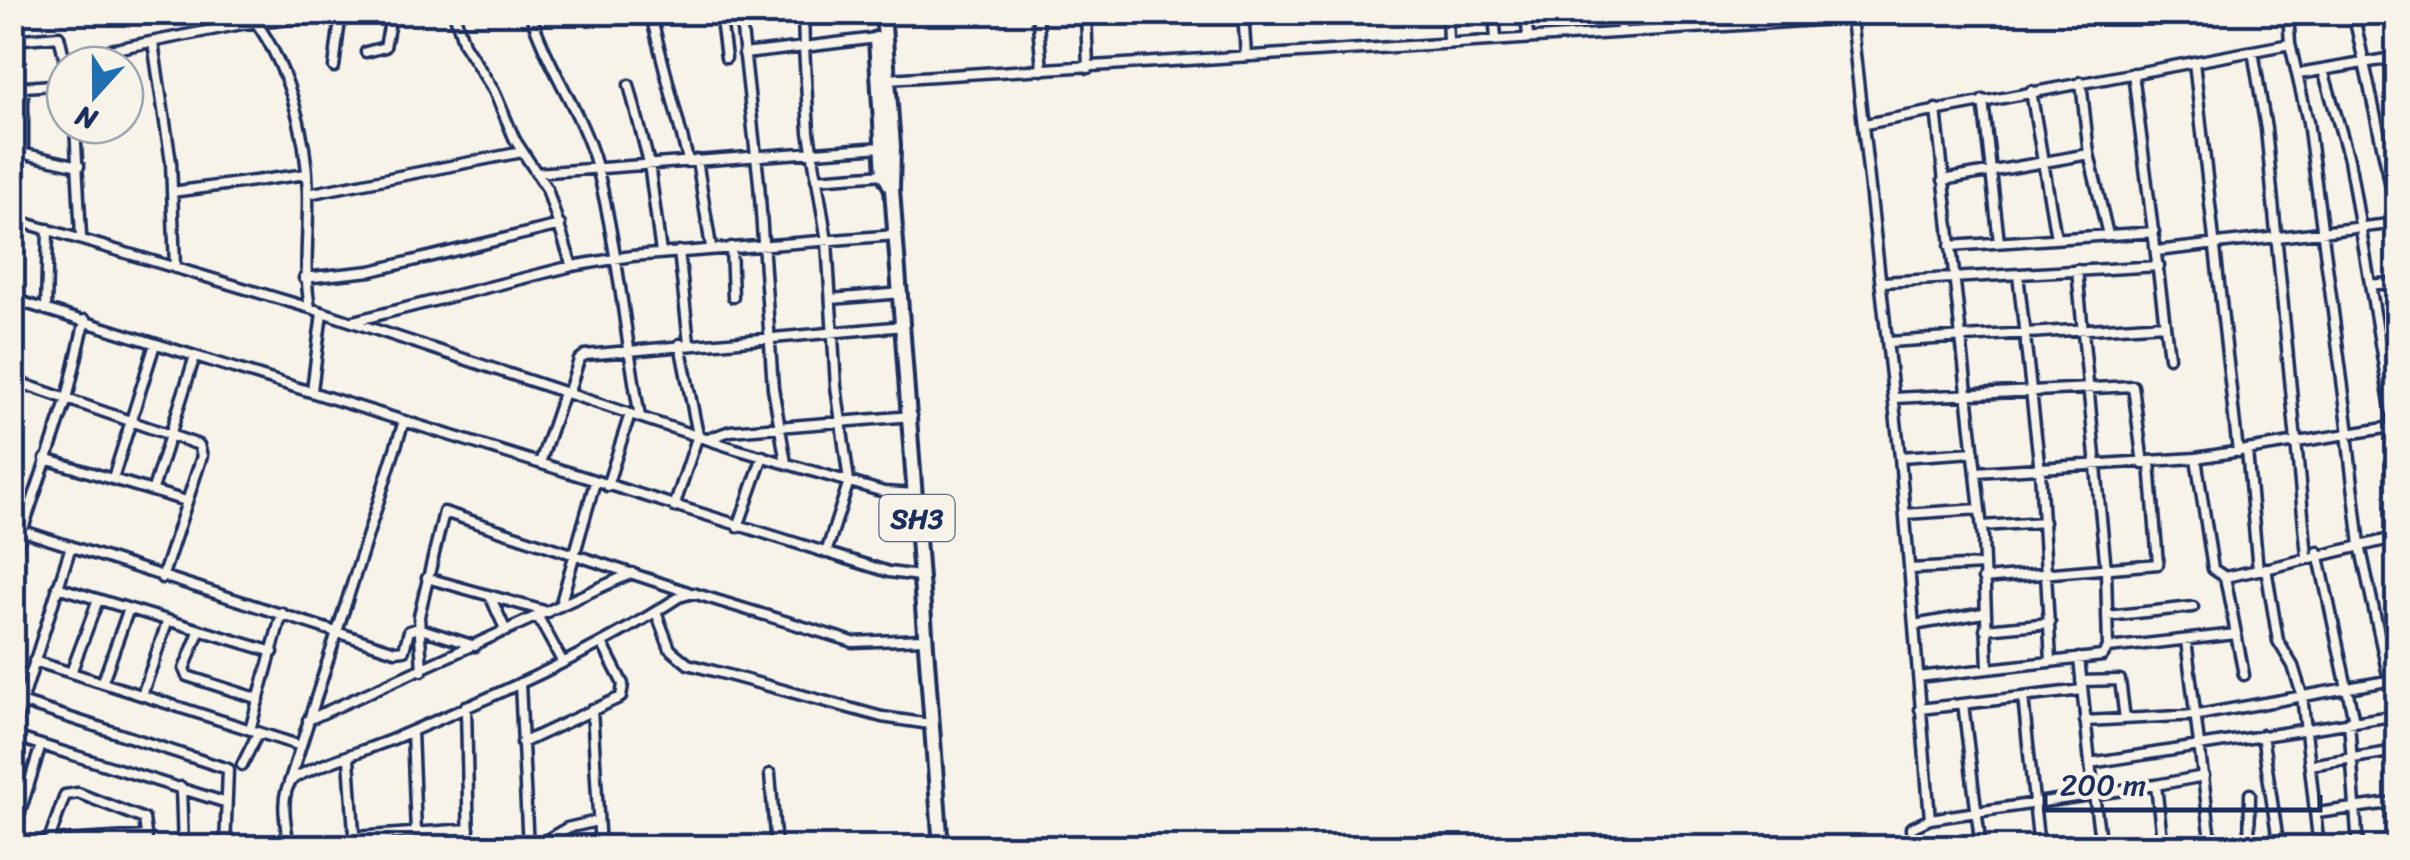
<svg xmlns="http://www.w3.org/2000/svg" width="2410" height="860" viewBox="0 0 2410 860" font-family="Sriracha,sans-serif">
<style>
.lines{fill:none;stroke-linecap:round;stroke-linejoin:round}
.minor-casing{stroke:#1b2f5e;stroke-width:15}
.primary-casing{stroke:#1b2f5e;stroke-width:20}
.minor{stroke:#f7f3e8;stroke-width:8}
.primary{stroke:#f7f3e8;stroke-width:12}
.labels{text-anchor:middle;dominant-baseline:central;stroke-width:8;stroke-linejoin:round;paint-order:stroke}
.shield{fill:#f7f3e8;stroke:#5d6a87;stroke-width:2.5}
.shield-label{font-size:28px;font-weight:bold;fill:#1b2f5e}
</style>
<rect width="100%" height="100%" fill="#f7f3e8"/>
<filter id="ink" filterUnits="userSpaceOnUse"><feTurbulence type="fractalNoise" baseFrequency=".01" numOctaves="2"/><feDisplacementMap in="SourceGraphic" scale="20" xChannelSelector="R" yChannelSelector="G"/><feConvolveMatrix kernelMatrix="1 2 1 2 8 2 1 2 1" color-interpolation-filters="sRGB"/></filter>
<g filter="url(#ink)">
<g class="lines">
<defs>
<path id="minor" d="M248,12c39,47 59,121 60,181 1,39 -5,76 2,115
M454,12l10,32 30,47 21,49 32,49 25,77
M530,12c17,55 52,100 67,155 21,82 28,168 43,250
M650,12l38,148
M720,12l6,46
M740,12l19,171 14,205 13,75
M803,12l1,35 72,-9
M1037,12l5,58
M1086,12l2,56
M1243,12l3,44
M1447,12l1,30
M1494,12l2,27
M1526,12l2,25
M1616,12l6,20
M2353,12l45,207
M1660,29l1,-17
M12,40l47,-4 7,29
M153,43l18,119 4,106
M2290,44l18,78 41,311
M2253,51l13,78 41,427
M366,52l19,-5 7,-35
M744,54l60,-7 5,85 18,109 9,145 13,95 -23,72
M64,59l178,-35 99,-10
M2194,62l44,390
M334,67l7,-55
M2323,70l26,89 49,291
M2133,73l36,284
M2299,74l99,-17
M888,79l963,-61 49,439 30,362 226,-34 7,63
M2081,82l8,72 19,81
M629,85l20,78 12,90
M12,88l53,-4
M2031,91l25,147
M1983,100l16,142
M1936,109l47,429 5,129
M1865,124l425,-80 -2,-32
M75,125l6,111
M12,151l67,15
M23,153v-66
M697,160l14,87
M536,173l346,-26
M816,179l69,-5
M1943,180l146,-26
M172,192l135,-18
M308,194l214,-42
M12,219l298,89 426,141 148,43 32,2
M1950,246l204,-14
M731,247l2,50
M679,251l10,92
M2157,251l241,-28
M2018,274l22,197 11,189
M304,278l67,-7 189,-46
M1883,282l276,-16
M2370,285l28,-3
M12,299l877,273 30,4
M831,299l71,-6
M46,310l2,-81
M354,321l218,-55 60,-10 264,-21
M1889,342l276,-18
M12,362l6,-61
M12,380l187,65 3,11 -40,122
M312,390l10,-77
M568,394l11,-34 6,-5 319,-29
M1894,398l239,-12 10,78
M2347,433l13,112 29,135
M708,439l22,-8 182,-15
M1900,457l74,-5
M2196,458l17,111 12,8 33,-7 -11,-119
M45,459l141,42
M540,463l24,-71
M1976,472l220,-14 202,-32
M114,475l41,-131
M607,486l23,-72
M153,489l42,-133
M674,507l24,-72 -18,-91
M1905,514l75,-5
M1982,526l62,-4
M738,527l25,-71
M23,531l372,120 9,-1 5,-19 9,-3 57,18
M2318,552l36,169
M12,561l55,-162 18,-79
M2266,568l12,73 15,25 9,29 17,153
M1910,569l73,-4
M2261,570l137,-33
M2225,577l19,98
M427,578l121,34
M1983,579l175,-15 -8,-101
M57,587l216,65
M490,596l16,35
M560,606l35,-124
M656,612l14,37 18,15 194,53 48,7
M2107,616l86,-9
M538,617l24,44
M1914,625l69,-12
M1985,629l65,-6
M199,632l-15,37 3,7 72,23
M2186,640l26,208
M2108,648l128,-14
M2079,658l11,105
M34,661l264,84
M72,670l26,-70
M12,671l17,5
M422,671l-3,-55 25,-104 244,80
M1918,677l184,-21 6,-8 -2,-78 -29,-300
M103,681l25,-70
M2081,681l39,-1 5,39
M520,683l8,165
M142,695l25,-72
M2023,697l16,151
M21,702l207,67 -3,79
M1963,704l18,144
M466,706l3,142
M592,709l8,139
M1920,709l162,-19
M308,720l324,-147
M2085,721l113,-6 200,-36
M2349,721l9,127
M250,730l32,-117
M412,731l4,102
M12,734l59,-188
M2262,735l17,113
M12,736l212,66
M522,743l99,-46 2,-13 -21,-41
M349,759l6,89
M242,765l16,-32
M2310,765l80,-13
M770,774l6,74
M289,783l115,-362
M2156,785l48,-9
M181,787l2,61
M2317,813l80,-11
M355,837l114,-8
M12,838l29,-93
M49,840l16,-45 13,-2 66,26 4,29
M12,844l135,-8
M289,848c-2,-19 -11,-52 3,-68 9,-10 87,-34 106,-43 96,-41 194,-83 281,-140l14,-4 160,49 70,-3
M533,848l34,-20 30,-7
M1912,848l-1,-20 19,-9
M2101,848l-11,-85 308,-48
M2249,848l1,-54"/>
<path id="primary" d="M883,12l10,134 -1,43 49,659
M876,39l8,135 8,15"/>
</defs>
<use href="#minor" class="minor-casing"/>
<use href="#primary" class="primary-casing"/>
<use href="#minor" class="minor"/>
<use href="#primary" class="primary"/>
</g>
</g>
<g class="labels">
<rect class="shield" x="879.5" y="495" width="75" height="46" rx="8"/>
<g class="shield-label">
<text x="917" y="518">SH3</text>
</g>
</g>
<rect width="2410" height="860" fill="none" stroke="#f7f3e8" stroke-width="50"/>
<rect x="25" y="25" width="2360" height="810" fill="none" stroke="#1b2f5e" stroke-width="4" filter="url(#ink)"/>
<g transform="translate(95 95) rotate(201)"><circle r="48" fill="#f7f3e8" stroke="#9fa5b1" stroke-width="2.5"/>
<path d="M0-8L18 38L0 25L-18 38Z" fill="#1f6fb2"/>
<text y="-15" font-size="28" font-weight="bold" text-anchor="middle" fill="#1b2f5e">N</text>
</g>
<path d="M2045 795v15h275v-15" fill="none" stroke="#1b2f5e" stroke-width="5"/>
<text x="2060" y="795" font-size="30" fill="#1b2f5e" stroke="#f7f3e8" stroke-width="8" paint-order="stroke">200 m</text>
</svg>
